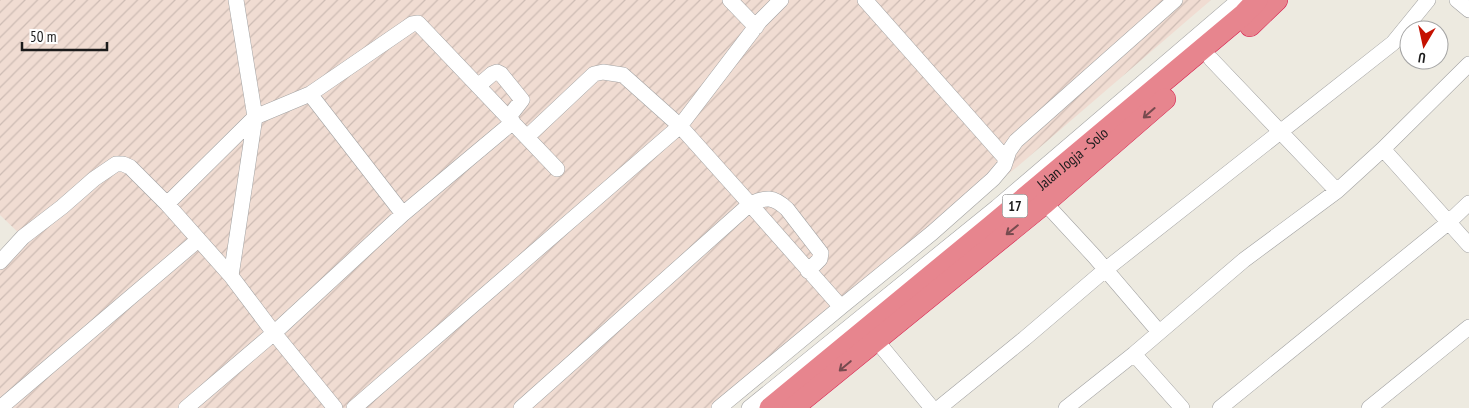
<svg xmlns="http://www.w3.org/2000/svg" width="1469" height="408" viewBox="0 0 1469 408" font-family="'PT Sans Narrow',sans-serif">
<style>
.military{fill:url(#military-furrows)}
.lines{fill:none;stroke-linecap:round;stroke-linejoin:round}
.minor-casing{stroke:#a2a2a2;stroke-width:16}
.highway-casing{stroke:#d7204f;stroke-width:22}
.minor{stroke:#fff;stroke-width:15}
.highway{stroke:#e7858e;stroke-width:21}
.oneway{stroke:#774b4f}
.labels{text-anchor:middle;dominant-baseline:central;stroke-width:4;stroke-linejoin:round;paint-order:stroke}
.shield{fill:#fff;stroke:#5f5f5f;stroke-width:1}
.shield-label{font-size:14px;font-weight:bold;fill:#1b1b1b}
.street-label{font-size:15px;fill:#1b1b1b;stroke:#fff}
</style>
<defs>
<pattern id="military-furrows" width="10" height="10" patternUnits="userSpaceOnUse" patternTransform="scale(1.25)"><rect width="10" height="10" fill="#f0dcd2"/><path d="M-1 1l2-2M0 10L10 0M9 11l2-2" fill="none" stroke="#cdbcb4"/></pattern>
</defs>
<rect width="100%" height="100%" fill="#edeae0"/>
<path class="military" d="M0,0h1211l-194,167 -307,241h-710v-148l23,-23 -23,-22z"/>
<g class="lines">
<defs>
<path id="minor" d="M236,0l19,117 55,-23 102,-70 6,-1 139,146
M730,0l26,27
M865,0l141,159
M1457,0l12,10
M1211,59l126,132
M478,86l14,-12 5,-2 4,2 21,26 -14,18
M310,94l93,120
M1383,149l86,96
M1045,203l49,53 65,76
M167,204l88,-87 -24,159
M0,262l23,-25 39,-30 32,-28 22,-15h7l7,3 37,37 64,72 43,57 61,75
M841,307l91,-74 61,-54 11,-13 5,-15 7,-10 159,-141
M876,340l56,68
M1134,354l48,54
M0,408l198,-168
M186,408l88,-75 129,-119 110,-92
M354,408l326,-282 -57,-51 -20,-3 -9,2 -67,63
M521,408l229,-204 -70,-78 80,-105 21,-21
M719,408l122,-101 -91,-103c16,-7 23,-8 37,5l34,44 -1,6 -12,12
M749,408l248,-201 242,-207
M939,408l85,-69 81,-69 288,-227 35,-43
M1066,408l68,-54 110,-94 93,-69 46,-42 86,-85
M1220,408l229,-186 20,-19
M1369,408l100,-81"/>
<g id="highway">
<path d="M1250,26l27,-26"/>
<path id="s1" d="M770,408l221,-182 253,-212 13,-14"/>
<path d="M793,408l252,-205 120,-104"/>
</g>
</defs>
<use href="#minor" class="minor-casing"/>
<use href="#highway" class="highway-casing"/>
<use href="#minor" class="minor"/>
<use href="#highway" class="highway"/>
</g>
<defs><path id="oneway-shaft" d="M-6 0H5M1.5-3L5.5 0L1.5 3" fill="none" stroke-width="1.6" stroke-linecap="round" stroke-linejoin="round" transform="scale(1.25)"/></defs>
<g class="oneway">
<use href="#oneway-shaft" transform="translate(1149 113) rotate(139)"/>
<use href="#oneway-shaft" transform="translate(1012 230) rotate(141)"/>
<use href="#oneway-shaft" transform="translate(845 366) rotate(140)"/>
</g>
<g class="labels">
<rect class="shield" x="1002.5" y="194.5" width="25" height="23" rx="4"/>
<g class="shield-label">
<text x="1015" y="206">17</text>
</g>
<g class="street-label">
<text stroke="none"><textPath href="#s1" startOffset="392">Jalan Jogja - Solo</textPath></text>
</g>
</g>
<g transform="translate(1424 45) rotate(189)"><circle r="24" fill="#ffffff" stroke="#a4a4a4"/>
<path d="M0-4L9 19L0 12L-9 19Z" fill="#c51100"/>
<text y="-8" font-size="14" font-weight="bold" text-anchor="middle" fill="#1b1b1b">U</text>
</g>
<path d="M22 42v8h85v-8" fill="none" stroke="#1b1b1b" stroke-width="2.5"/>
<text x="30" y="42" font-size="15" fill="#1b1b1b" stroke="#ffffff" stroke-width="4" paint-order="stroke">50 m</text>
</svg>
